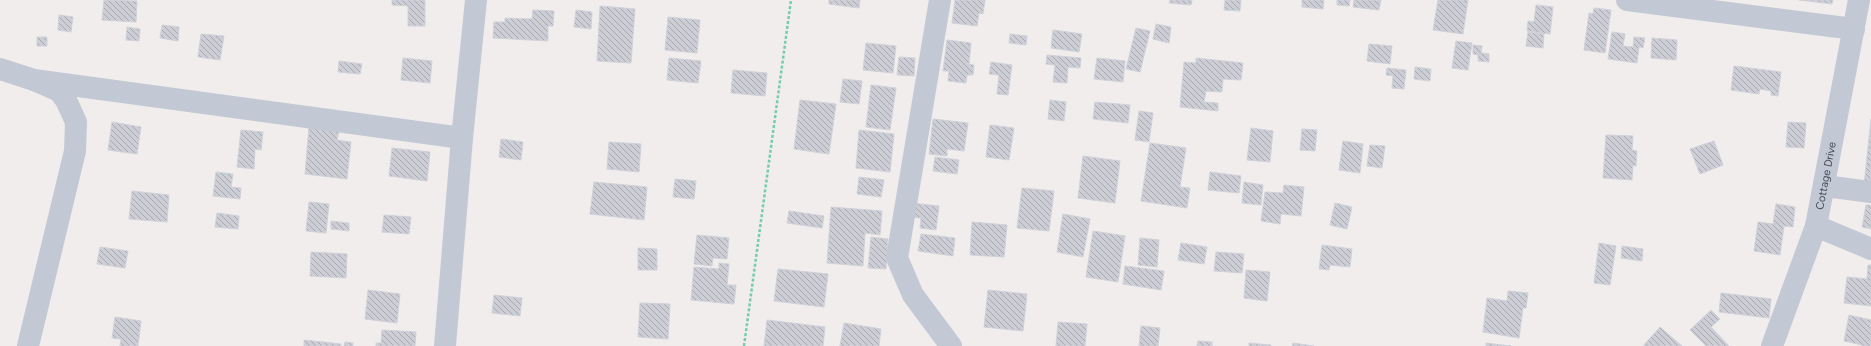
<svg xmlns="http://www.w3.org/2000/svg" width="1871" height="346" viewBox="0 0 1871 346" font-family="Figtree,sans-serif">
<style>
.building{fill:url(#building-back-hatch);stroke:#d0d1d9}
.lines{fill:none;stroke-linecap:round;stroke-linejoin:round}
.path{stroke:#72ccb2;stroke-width:2.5;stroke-dasharray:3 2;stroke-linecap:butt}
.minor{stroke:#c3c9d4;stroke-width:22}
.labels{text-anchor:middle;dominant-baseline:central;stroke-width:4;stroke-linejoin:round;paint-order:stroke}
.street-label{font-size:11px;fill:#454c5a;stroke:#fff}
</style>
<defs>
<pattern id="building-back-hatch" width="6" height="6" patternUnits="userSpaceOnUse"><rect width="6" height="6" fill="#cccdd5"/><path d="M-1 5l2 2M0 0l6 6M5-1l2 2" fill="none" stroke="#a7a9b0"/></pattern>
</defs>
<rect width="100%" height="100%" fill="#f0edec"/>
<path class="building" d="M104,0l33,1 -1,21 -34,-2z
M392,0h33v26h-17v-20l-16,-1z
M829,0h31l-1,8 -30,-4z
M955,0h30l-2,14 -4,-1 -2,13 -25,-3z
M1170,0h22l-1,5 -22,-2z
M1225,0h16l-1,11 -16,-1z
M1302,0h22l-1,9 -21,-2z
M1337,0h13l-1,6 -12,-1z
M1354,0h27l-2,10 -26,-3z
M1438,0h30l-5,34 -30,-4z
M1799,0h34l-1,4z
M1536,5l17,2 -3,27 -23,-3 1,-10 6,1z
M600,6l35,3 -4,54 -34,-2z
M1594,8l17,2 -6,43 -21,-3 5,-37 4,1z
M533,10l21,1 -1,15h-5v15l-55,-3 1,-16h11v-4l27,1z
M576,10l16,2 -1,17 -17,-2z
M59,15l14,2 -2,15 -13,-2z
M668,17l32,3 -3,33 -32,-3z
M1156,24l15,3 -2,16 -16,-4z
M162,25l17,2 -1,14 -18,-3z
M127,27l13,2 -1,12 -13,-1z
M1136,28l14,3 -10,41 -14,-3z
M1053,30l29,4 -3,18 -28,-4z
M1528,32l16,2 -1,14 -17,-2z
M1612,32l13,2 -2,12 10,1 1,-10 11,1 -2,10 -4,-1 -2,16 -29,-4z
M201,34l23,2 -4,24 -22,-3z
M1010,34l17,2 -1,9 -17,-2z
M37,37h10v9h-10z
M1652,38l25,2 -1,20 -25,-2z
M947,40l24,3 -2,21 5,1 -1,10h-6l-1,8 -18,-2 1,-10h-6z
M1456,41l16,2 -4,27 -16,-2z
M866,43l30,3 -3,27 -30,-3z
M1369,44l23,2 -2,18 -23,-3z
M1473,45l9,1 -1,7 8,1v8l-11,-1v-6l-5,-1z
M1047,55l34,3 -1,10 -12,-1 -1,16 -14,-1 2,-17 -9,-1z
M899,57l16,1 -1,18 -17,-1z
M403,58l29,3 -2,22 -29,-3z
M669,58l32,3 -3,22 -31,-3z
M1097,58l28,3 -2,21 -29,-3z
M1196,58l47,5 -2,17 -18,-1 -1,13 -16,-1 -2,11 14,1v8l-38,-4 4,-45 12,1z
M339,61l23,3 -2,10 -22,-2z
M991,62l21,3 -4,30 -11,-1 2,-19 -10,-1z
M1734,66l47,6 -3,24 -7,-1v-4l-11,-2 -1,5 -28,-4z
M1415,67l16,2 -1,12 -16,-2z
M1387,68l19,2 -2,19 -12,-1 1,-12 -7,-1z
M733,70l34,3 -2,23 -34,-3z
M843,79l19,2 -3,23 -19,-2z
M871,85l25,3 -6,42 -24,-3z
M800,100l36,4 -7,50 -35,-5z
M1050,100l16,2 -2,19 -16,-2z
M1095,102l35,3 -2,18 -35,-4z
M1139,111l14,2 -4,29 -14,-2z
M933,119l35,4 -4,28 -17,-2v7l-18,-2z
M1871,119v67l-7,-1z
M112,122l29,5 -4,27 -29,-4z
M1788,122l18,1 -2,25 -18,-1z
M990,125l24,3 -5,32 -23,-3z
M309,127l30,3 -2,10 14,2 -4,37 -42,-5z
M1251,128l22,3 -3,31 -23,-2z
M1302,129l15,1 -2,21 -15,-1z
M241,130l22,2 -2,18 -6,-1 -1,20 -17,-2z
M859,130l35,4 -4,38 -34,-4z
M1606,135l27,1 -1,14 5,1 -1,15 -3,-1 -1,15 -29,-2z
M501,139l22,3 -2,18 -22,-3z
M1343,141l20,3 -3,29 -21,-3z
M1714,141l9,24 -23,9 -10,-25z
M609,142l32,2 -2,28 -32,-3z
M1150,143l36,5 -6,39 10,1 -3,20 -46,-7z
M1370,145l15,1 -3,22 -15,-2z
M392,148l38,4 -3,29 -38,-5z
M1083,156l37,5 -5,42 -37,-5z
M935,157l24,3 -2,14 -24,-3z
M216,172l17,2 -2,13 10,1 -1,11 -27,-3z
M1210,172l31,4 -2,17 -31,-3z
M859,177l25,3 -3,17 -24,-3z
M675,179l21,2 -2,18 -21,-2z
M594,182l53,5 -3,33 -54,-6z
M1244,182l19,3 -2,20 -19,-2z
M1284,185l20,2 -3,29 -20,-2 -1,10 -19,-3 4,-29 18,1z
M1022,188l32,3 -5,40 -32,-3z
M132,191l37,4 -2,27 -38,-3z
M309,202l20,2 -3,29 -20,-2z
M911,203l28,3 -3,24 -16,-2 1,-10 -12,-1z
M1335,203l17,4 -5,22 -17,-4z
M1776,204l19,3 -2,20 -9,-1 -4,29 -26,-4 4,-29 15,2z
M1866,205h5v24l-9,-2z
M831,207l51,4 -2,24 -15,-2 -2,33 -36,-3z
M789,211l35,5 -2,12 -35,-5z
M217,213l22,3 -1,13 -23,-2z
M1063,214l27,5 -7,38 -26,-5z
M384,215l27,2 -2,17 -27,-2z
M331,221l18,2v8l-18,-2z
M972,222l35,3 -3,32 -34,-2z
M1093,231l32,5 -7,46 -32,-5z
M921,234l34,4 -2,18 -35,-5z
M697,235l32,3 -2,21 -14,-1 -1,8 -18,-2z
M871,237l17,2 -2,30 -18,-1z
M1140,238l19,2 -2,27 -19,-2z
M1181,243l26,4 -3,17 -26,-4z
M1599,243l17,3 -6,39 -16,-2z
M1322,245l30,4 -2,18 -20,-2 -1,5 -10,-1z
M1622,246l21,3 -1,12 -21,-3z
M100,247l28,4 -3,17 -28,-4z
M638,248l19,1v21h-19z
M311,252l36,2 -1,24 -36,-2z
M1216,252l28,2 -2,19 -28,-2z
M719,263l10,1 -2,21h9l-2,19 -43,-4 3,-33 25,2z
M1868,265h3v41l-27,-3 3,-26 20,2z
M1125,266l39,5 -3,19 -38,-6z
M778,269l50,5 -4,33 -50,-6z
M1246,270l24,2 -3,29 -23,-3z
M368,290l32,4 -3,29 -32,-4z
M988,290l39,4 -4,37 -39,-4z
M1508,291l20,2 -2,15h-3l-4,30 -36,-6 4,-34 20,3z
M1721,293l50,6 -2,19 -50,-6z
M494,295l28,3 -2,18 -28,-3z
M640,303l30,1 -2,35 -30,-2z
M1711,310l9,9 -9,8 18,19h-23l-16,-16z
M1849,315l22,5v26h-9v-1l-18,-4z
M115,317l26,4 -3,25h-18l1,-7 -9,-1z
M767,320l58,7 -2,19h-59z
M1058,322l29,2 -2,22h-29z
M844,323l37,6 -2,17h-39z
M1141,326l19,2 -2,18h-19z
M1660,327l22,19h-39z
M382,330l34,2 -1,14h-39v-3h5z
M304,340l37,4v2h-37z
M1198,341l14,1v4h-15z
M345,342l8,1v3h-9z
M1249,343l22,2v1h-22z
M1293,343l21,3h-22z
M1486,343l25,3h-25z"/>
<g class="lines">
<path class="path" d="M744,346l47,-346"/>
<g class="minor">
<path d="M940,0l-43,258 16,37 38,51"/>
<path d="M1627,0l227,29"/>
<path d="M0,69l34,11 25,11 7,9 10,22 -1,29 -47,195"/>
<path d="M34,80l428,58"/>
<path d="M1825,186l46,6"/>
<path d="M1816,226l55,23"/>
<path d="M445,346l17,-208 14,-138"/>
<path id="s1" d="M1772,346l44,-120 43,-226"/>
</g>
</g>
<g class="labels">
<g class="street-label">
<text stroke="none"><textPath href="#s1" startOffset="179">Cottage Drive</textPath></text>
</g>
</g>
</svg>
